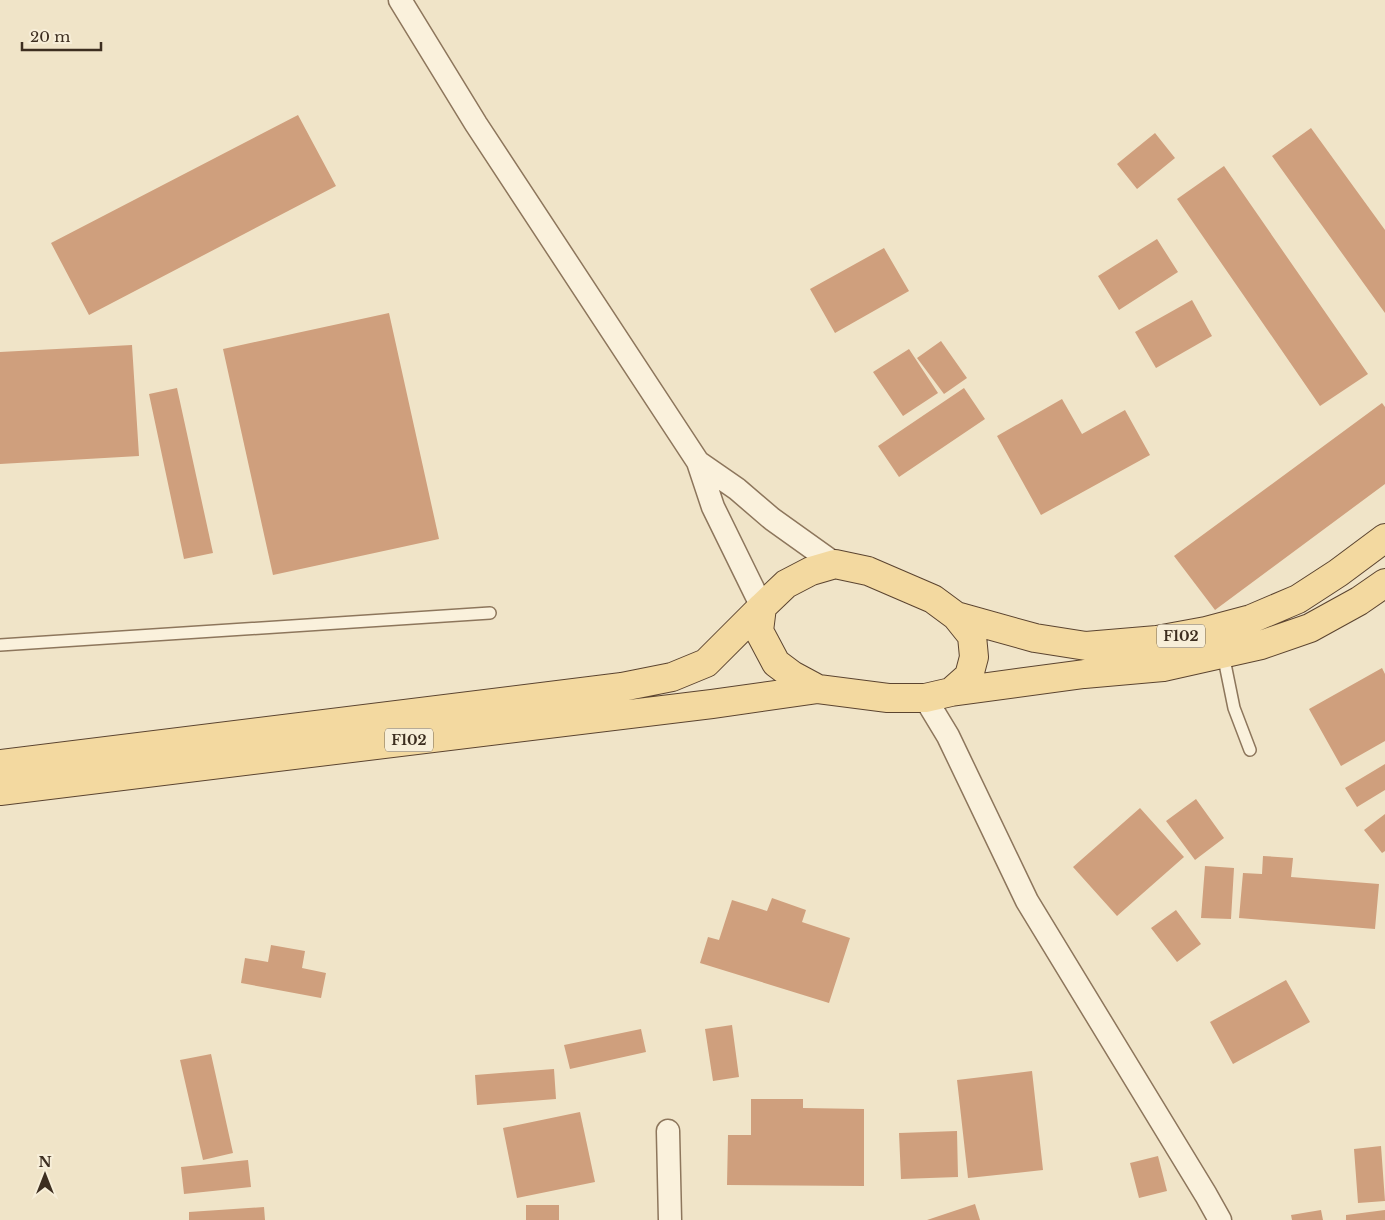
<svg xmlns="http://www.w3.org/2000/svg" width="1385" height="1220" viewBox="0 0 1385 1220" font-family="'Libre Baskerville',serif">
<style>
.building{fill:#cf9f7d}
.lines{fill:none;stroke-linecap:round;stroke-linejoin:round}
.lane-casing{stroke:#8d765c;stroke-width:14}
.street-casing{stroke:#8d765c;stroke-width:25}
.primary-casing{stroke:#5b4430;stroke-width:30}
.lane{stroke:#faf1dc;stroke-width:11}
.street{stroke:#faf1dc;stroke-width:22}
.primary{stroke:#f3d9a0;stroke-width:28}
.labels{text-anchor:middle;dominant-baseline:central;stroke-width:4.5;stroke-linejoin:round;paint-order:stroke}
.shield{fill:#f7eed8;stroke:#756857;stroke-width:1}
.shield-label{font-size:14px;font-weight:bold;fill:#3d2e20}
</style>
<rect width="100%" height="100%" fill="#f0e4c8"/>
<path class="building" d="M298,115l38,71 -247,129 -38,-72z
M1311,128l74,102v83l-113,-157z
M1155,133l20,25 -38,31 -20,-25z
M1224,166l144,208 -48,32 -143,-207z
M1157,239l21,33 -59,38 -21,-34z
M884,248l25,43 -74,42 -25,-44z
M1192,300l20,36 -56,32 -21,-36z
M389,313l50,226 -166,36 -50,-226z
M941,341l26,37 -23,16 -27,-36z
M132,345l7,111 -139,8v-112z
M909,349l29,44 -35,23 -30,-44z
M177,388l36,165 -29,6 -35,-165z
M964,388l21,31 -86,58 -21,-31z
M1062,399l20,35 43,-24 25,45 -109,60 -44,-79z
M1382,403l3,4v77l-170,126 -41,-54z
M1382,668l3,6v67l-44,25 -32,-57z
M1385,764v26l-28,17 -12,-19z
M1196,799l28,39 -29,22 -29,-39z
M1140,808l44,49 -67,59 -44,-49z
M1385,814v37l-3,2 -18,-23z
M1263,856l30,2 -2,19 88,7 -4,45 -136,-11 4,-45 19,1z
M1205,866l29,2 -3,51 -30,-1z
M772,898l34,12 -4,12 48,16 -21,65 -129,-40 8,-26 11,3 13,-40 35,11z
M1176,910l25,34 -24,18 -26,-34z
M271,945l34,6 -3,17 24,5 -5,25 -80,-15 4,-25 23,4z
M1286,980l24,42 -77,42 -23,-42z
M732,1025l7,52 -26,4 -8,-52z
M641,1029l5,23 -76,17 -6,-24z
M211,1054l22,99 -30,7 -23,-100z
M554,1069l2,30 -79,6 -2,-30z
M1032,1071l11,99 -75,8 -11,-98z
M751,1099h52v9l61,1v77l-137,-1 1,-50h23z
M580,1112l15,70 -78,16 -14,-70z
M957,1131l1,46 -57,2 -2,-46z
M1381,1146l4,55 -27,2 -4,-54z
M1158,1156l9,35 -28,7 -9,-35z
M248,1160l3,27 -67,7 -3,-27z
M975,1204l5,16h-53z
M526,1205h33v15h-33z
M264,1207l1,13h-76v-8z
M1321,1210l2,10h-31l-1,-5z
M1385,1210v10h-39v-5z"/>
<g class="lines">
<defs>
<path id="lane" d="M0,645l490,-32
M1223,654l11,54 16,42"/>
<path id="street" d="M400,0l76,124 222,338 15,45 49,100
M698,462l39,27 35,30 63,45
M925,698l23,38 79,165 179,294 14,25
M668,1131l2,89"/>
<path id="primary" d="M835,564l33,7 65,28 23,17 16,20 2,21 -5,19 -18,16 -26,6h-37l-70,-9 -26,-14 -16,-12 -17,-32 3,-24 24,-23 25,-13z
M956,616l79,22 51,8 71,-6 49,-9 45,-12 47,-20 40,-26 47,-35
M951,692l133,-18 79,-7 98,-22 49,-17 49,-27 26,-18
M0,764l622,-77 50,-10 34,-14 56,-56
M0,791l712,-87 106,-15"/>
</defs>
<use href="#lane" class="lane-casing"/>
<use href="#street" class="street-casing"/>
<use href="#primary" class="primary-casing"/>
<use href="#lane" class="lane"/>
<use href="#street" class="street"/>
<use href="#primary" class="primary"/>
</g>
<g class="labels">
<g class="shield">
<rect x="1157" y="624.5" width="48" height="23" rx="4"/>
<rect x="385" y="728.5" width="48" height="23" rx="4"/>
</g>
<g class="shield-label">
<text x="1181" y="636">F102</text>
<text x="409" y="740">F102</text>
</g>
</g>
<g transform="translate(45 1175)" stroke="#f7eed8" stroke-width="4" paint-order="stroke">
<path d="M0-4L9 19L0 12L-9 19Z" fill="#3d2e20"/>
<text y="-8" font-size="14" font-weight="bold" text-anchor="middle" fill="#3d2e20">N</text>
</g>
<path d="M22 42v8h79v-8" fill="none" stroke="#3d2e20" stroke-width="2.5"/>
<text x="30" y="42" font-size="15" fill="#3d2e20" stroke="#f7eed8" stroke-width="4" paint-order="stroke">20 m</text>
</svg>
